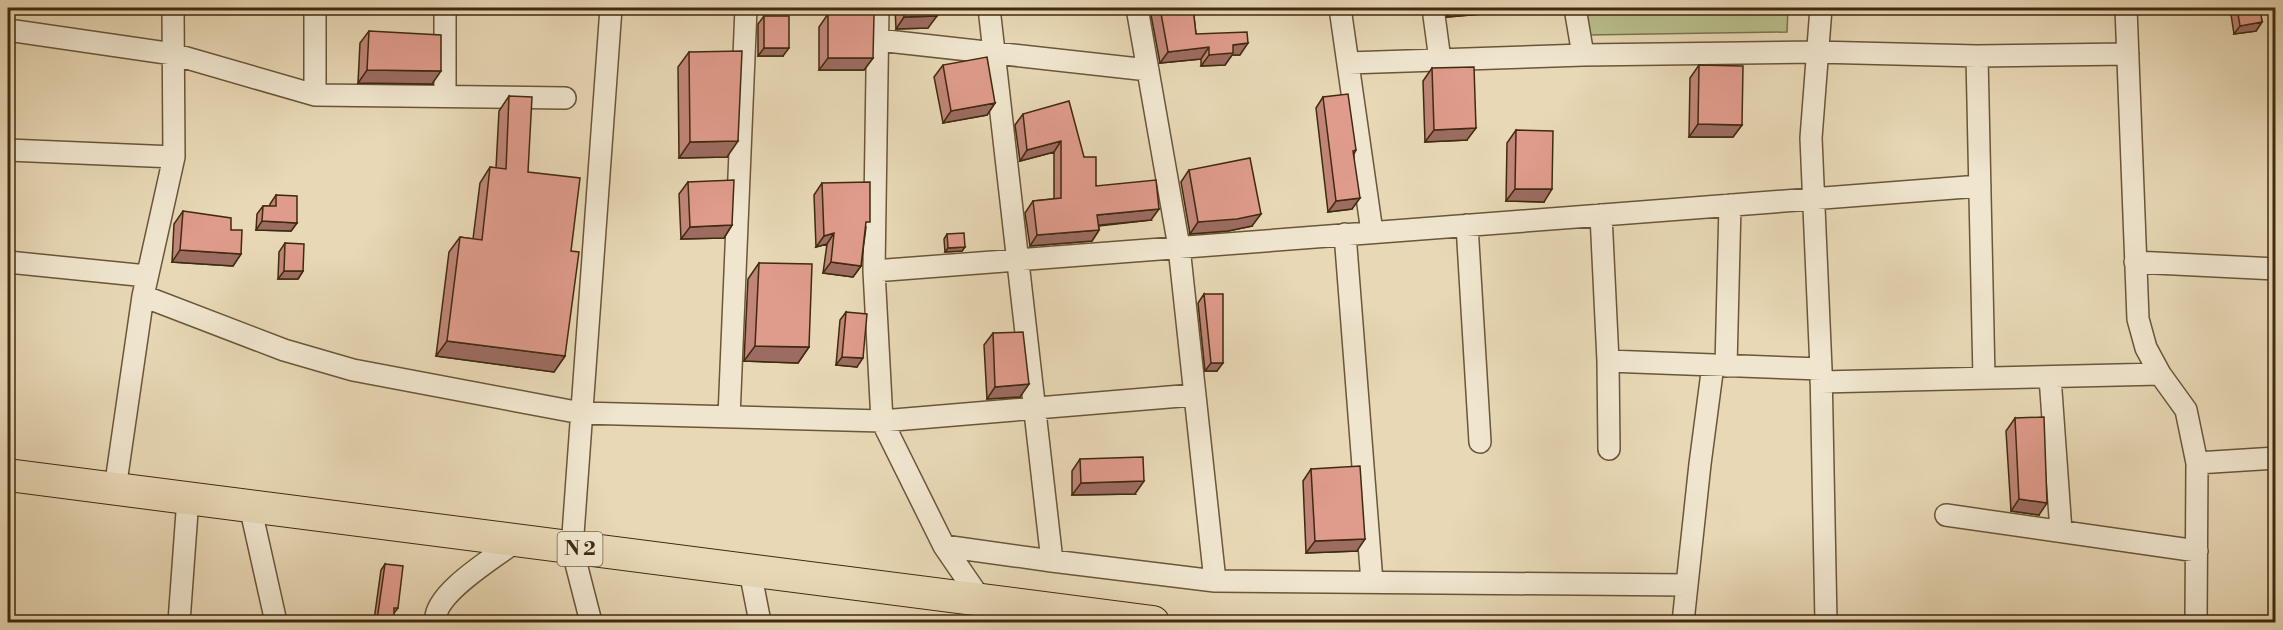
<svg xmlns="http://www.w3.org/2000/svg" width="2283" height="630" viewBox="0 0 2283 630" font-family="'Libre Bodoni',serif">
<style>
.green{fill:#b8be8c;stroke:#7c744d;stroke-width:1.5}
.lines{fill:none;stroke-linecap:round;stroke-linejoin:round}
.minor-casing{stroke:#6a5638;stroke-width:24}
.highway-casing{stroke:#402a0e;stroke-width:34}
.minor{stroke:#f0e6cf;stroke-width:21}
.highway{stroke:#e8d8b5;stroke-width:32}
.wall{fill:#c08578;stroke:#402a0e;stroke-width:1.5}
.shaded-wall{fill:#9c6c61;stroke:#402a0e;stroke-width:1.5}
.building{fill:#df9b8b;stroke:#402a0e;stroke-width:1.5}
.labels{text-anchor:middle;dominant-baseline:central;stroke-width:5;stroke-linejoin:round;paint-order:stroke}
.shield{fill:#f0e6cf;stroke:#756248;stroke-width:1.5}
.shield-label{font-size:20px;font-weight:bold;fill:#402a0e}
</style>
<rect width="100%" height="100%" fill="#e8d8b5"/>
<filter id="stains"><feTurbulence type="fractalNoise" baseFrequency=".00333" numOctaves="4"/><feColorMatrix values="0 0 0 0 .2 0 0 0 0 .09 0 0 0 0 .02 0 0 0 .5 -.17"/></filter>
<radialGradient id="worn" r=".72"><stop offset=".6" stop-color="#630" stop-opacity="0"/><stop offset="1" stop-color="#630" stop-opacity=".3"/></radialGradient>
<path class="green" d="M1584,8h204l-1,24 -200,3z"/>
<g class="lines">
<defs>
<path id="minor" d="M878,8l-4,263 8,150 62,125 37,54
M989,8l63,553
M1137,8l42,239 36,334
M1340,8l32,224
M1433,8l7,52
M1575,8l8,47
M1821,8l-10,130 10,231 5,253
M2126,8l12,311 8,29 14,26 26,36 11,53 -1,159
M8,30l165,24 142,41 250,3
M878,40l270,30
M1977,56l7,322
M1348,63l235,-8 233,-3 161,4 151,-2
M315,95v-87
M445,96v-88
M8,150l166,7
M1601,215l7,146 1,88
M1467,225l13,217
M1345,234l27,348
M8,262l139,14
M2135,262l141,7
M874,271l1106,-85
M143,296l141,54 69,20 228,43 301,8 311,-26
M1608,361l213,8
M1726,366l4,-161
M2050,377l11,154
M1821,382l339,-8
M729,417l17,-409
M2197,463l79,-5
M115,489l28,-193 31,-139 -1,-149
M250,506l26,116
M1946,515l251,36
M944,546l108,15 163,20 472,4
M750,571l10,51
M179,622l9,-124
M436,622c-5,-27 59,-65 79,-80
M591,622l-19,-74 39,-540
M1683,622l17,-158 13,-99"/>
<path id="highway" d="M8,475l1145,147"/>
</defs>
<use href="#minor" class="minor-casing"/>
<use href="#highway" class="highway-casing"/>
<use href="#minor" class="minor"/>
<use href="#highway" class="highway"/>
</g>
<path class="wall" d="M895,8h42l-9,20 -32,1z
M1156,8h37l3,26 44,21h-8l-7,10 -24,1v-7l-41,4 -9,-48z
M1446,8h95l-1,1 -93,8z
M2230,8h30l2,14 -6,9 -22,3z
M828,14l45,44 -9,12h-45v-43z
M764,16l19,40h-25v-32z
M369,31l63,53 -74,-1 2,-40z
M689,52l38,105 -48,1 -1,-91z
M943,65l52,38 -8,12 -44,8 -9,-46z
M1699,65l43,60 -9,12h-44l1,-59z
M1432,68l35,72 -42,2 -2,-61z
M509,96l19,76 43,79 -6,105 -11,16 -118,-16 13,-104 11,-15 13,2 7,-56 10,-16 6,1 3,-57z
M1323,97l33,53 -2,4 -2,55 -24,3 -12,-104z
M1023,114l61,43 12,29 55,34 -52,6v4l-7,11 -62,5 -5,-33 8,-12 21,-2v-47l-34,9 -5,-36z
M1516,130l28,72 -38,-1 1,-58z
M1189,170l63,56 -24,5 -38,3 -9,-52z
M688,182l44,43 -8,13 -43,1 -2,-45z
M822,183l44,44 -5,39 -8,11 -30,-4 4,-29 -11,3 -2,-52z
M276,195l21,28 -6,8 -35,-1 1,-16 6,-8h7v-2z
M183,211l58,43 -8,12 -61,-4 2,-38z
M947,234l18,13 -3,4 -17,1 -1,-13z
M285,243l18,28 -5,8h-20l1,-27z
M759,263l50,84 -11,16 -54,-2 4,-82z
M1204,294l13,77h-12l-7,-68z
M846,312l11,55 -21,-2 4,-45z
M993,333l27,64 -33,2 -3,-54z
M2015,418l24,97 -28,-4 -5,-80z
M1080,459l55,35 -63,1v-24z
M1311,469l46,82 -51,2 -3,-72z
M385,564l13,44 -4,5v9h-31l1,-1 10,-1 7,-50z
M464,616l66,6h-71z"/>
<path class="shaded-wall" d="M1454,8h87l-1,1 -93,8z
M937,16l-9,12 -32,1 8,-12z
M2262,22l-6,9 -22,3 6,-8z
M1248,43l-8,12h-8l-7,10 -24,1 8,-11 24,-10z
M1209,47l-8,12 -41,4 8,-11z
M764,48h25l-6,8h-25z
M828,58h45l-9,12h-45z
M367,70l74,1 -9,13 -74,-1z
M995,103l-8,12 -44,8 8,-12z
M1698,124l44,1 -9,12h-44z
M1476,128l-9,12 -42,2 9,-12z
M738,141l-11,16 -48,1 11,-16z
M1061,141l-7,11 -34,9 7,-11z
M1515,189h37l-8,13 -38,-1z
M1360,198l-8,11 -24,3 8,-11z
M1159,209l-8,11 -61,6 7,-11z
M1261,214l-9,12 -24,5 -38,3 8,-12z
M262,221l35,2 -6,8 -35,-1z
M732,225l-8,13 -43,1 9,-12z
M1099,230l-7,11 -62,5 7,-11z
M834,233l-7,11 -11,3 8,-11z
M965,247l-3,4 -17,1 3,-4z
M180,250l61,4 -8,12 -61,-4z
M831,262l30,4 -8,11 -30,-4z
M284,271h19l-5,8h-20z
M447,341l118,15 -11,16 -118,-16z
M755,346l54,1 -11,16 -54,-2z
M842,357l21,1 -6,9 -21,-2z
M1211,363h12l-6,8h-12z
M1029,384l-9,13 -33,2 8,-12z
M1144,481l-9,13 -63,1 9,-12z
M2019,499l28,4 -8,12 -28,-4z
M1365,539l-8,12 -51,2 9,-12z"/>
<path class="building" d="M904,8h33v8l-33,1z
M1160,8h33l3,26 51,-2 1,11 -15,2v8l-24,2v-8l-41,5z
M2237,8h23l2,14 -22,4z
M828,14h46l-1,44h-45z
M764,16h25v32h-25z
M369,31l72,4v36l-74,-1z
M742,51l-4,90 -48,1 -1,-90z
M987,57l8,46 -44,8 -8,-46z
M1699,65l44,1 -1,59 -44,-1z
M1474,67l2,61 -42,2 -2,-62z
M1348,94l8,56 -3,1 7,47 -24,3 -13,-104z
M509,96l23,1 -4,75 52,6 -9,73 8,1 -14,104 -118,-15 13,-104 22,3 8,-73 16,2z
M1069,101l15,56h12v29l60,-6 3,29 -62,6 2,15 -62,5 -4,-34 28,-3v-57l-34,9 -4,-36z
M1516,130l37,1 -1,58h-37z
M1250,158l11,56 -24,5 -39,3 -9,-52z
M734,180l-2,45 -42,2 -2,-45z
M870,182v40h-4l-5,44 -30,-4 3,-29 -10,3 -2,-53z
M276,195l21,1v27l-35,-2 1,-15h13z
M183,211l48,7v12h11l-1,24 -61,-4z
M964,233l1,14 -17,1 -1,-14z
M285,243l19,1 -1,27h-19z
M759,263l53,1 -3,83 -54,-1z
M1204,294h19v69h-12z
M846,312l21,2 -4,44 -21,-1z
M1023,332l6,52 -34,3 -2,-54z
M2044,417l3,86 -28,-4 -4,-81z
M1143,457l1,24 -63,2 -1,-24z
M1360,466l5,73 -50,2 -4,-72z
M385,564l18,2 -5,42h-4v14h-30v-1l13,-1z
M464,616l66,6h-64z"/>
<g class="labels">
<rect class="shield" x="557.5" y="532" width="45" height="34" rx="4.5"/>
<g class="shield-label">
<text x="580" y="549">N 2</text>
</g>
</g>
<rect width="2283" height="630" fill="none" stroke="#e8d8b5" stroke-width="30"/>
<rect x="9" y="9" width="2265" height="612" fill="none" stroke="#402a0e" stroke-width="3"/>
<rect x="15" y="15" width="2253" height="600" fill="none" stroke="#402a0e" stroke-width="1.5"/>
<rect width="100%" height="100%" filter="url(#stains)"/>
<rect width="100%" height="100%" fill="url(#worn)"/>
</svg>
